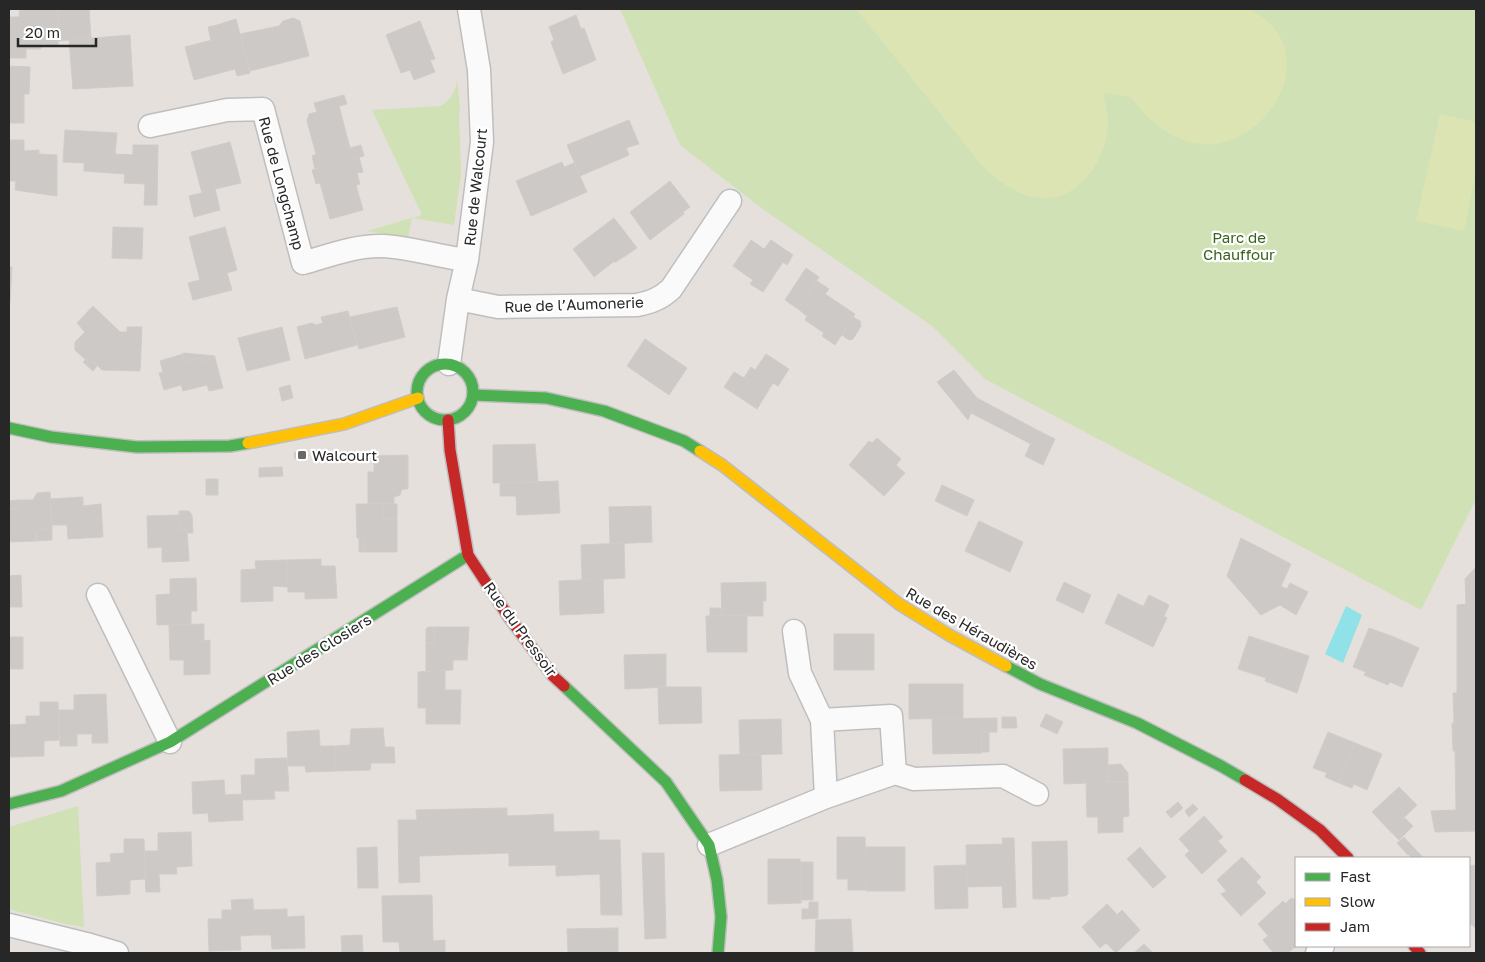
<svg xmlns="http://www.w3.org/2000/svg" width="1485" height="962" viewBox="0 0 1485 962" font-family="'Golos Text',sans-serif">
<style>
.green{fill:#cfe1b5}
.pitch{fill:#dce4b3}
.water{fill:#90e2e8}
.building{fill:#cdc9c6;stroke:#d1ccc9}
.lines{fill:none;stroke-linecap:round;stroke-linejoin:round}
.street-casing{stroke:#bfbebf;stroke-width:25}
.fast-casing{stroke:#bfbebf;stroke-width:14}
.slow-casing{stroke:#bfbebf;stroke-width:14}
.jam-casing{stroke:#bfbebf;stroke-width:14}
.street{stroke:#fbfafa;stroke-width:22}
.fast{stroke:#4caf50;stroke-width:11}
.slow{stroke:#ffc107;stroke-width:11}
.jam{stroke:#c62828;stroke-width:11}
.poi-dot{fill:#6a6867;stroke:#fff;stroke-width:2}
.labels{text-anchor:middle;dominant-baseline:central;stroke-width:4.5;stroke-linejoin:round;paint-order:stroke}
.street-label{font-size:15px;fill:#272727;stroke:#fff}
.park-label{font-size:15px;fill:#37621a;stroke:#fff}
.poi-label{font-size:15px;fill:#272727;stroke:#fff;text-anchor:start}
</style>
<rect width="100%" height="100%" fill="#e6e0dd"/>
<path class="green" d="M620,9h856v490l-55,111 -436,-231 -53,-53 -168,-116 -84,-65z
M457,80l3,27 -1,9 2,58 -7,51 -42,-7 -4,20 -41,-7 55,-16 -50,-105 68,-4c11,-6 15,-13 17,-26z
M78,806l6,121 -18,-3 -54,-14 -3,-2v-81z"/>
<path class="pitch" d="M856,9h394c9,6 19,12 26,21 30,42 -6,99 -51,112 -37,11 -74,-15 -94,-45l-28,-4c2,10 5,20 5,30 -1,38 -32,84 -75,74 -19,-4 -35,-17 -49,-29z
M1440,114l36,8v51l-12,58 -48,-10z"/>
<path class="water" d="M1346,606l16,9 -19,48 -18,-9z"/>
<path class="building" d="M20,9h38v36l-17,-1v5h-15v9h-17v-41h10z
M89,9l2,29 -33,3v-31z
M576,15l5,14 3,-1 12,32 -33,14 -12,-32 3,-2 -5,-13z
M293,18l7,3 9,35 -59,15 -10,-37 39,-8 4,-5z
M236,19l14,54 -13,3 -2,-7 -41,11 -9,-33 35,-9 -3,-13z
M420,21l15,38 -5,1 5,12 -21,8 -4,-10 -9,3 -15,-38z
M217,25l3,13 -9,3 -3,-14z
M130,35l3,51 -60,3 -4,-49z
M9,66l21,1 -1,27h-5v29h-15z
M344,95l3,9 -8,2 11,42 11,-3 3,11 -49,13 -3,-13 4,-2 -9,-33 2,-7 8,-2 -3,-9z
M629,120l10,24 -13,4 3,7 -49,21 -13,-31z
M65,130l52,3 -2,21 18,1v-10h25l-1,60h-13l1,-21 -21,-1 1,-9 -41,-3v-8l-21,-1z
M9,140h15v11l15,-1v4l18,1v41l-42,-6 1,-9h-7z
M230,142l11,41 -26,6 5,21 -26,7 -5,-21 13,-3 -11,-41z
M359,157l4,15 -6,1 3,11 -4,1 7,25 -33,9 -10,-36 -4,1 -4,-14z
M562,162l2,5 10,-4 13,29 -56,24 -15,-35z
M670,181l20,26 -7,5 1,2 -34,26 -20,-28z
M614,218l23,30 -21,14h-3l-19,15 -21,-28z
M113,227l30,1 -1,31 -30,-1z
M225,227l12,43 -10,3 5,17 -39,10 -5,-17 12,-3 -11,-43z
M751,240l13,9 7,-9 22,15 -6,10 -4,-3 -20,30 -13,-8 3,-4 -20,-14z
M9,267h3l-2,36h-1z
M806,268l13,9 -21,32 -13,-9z
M817,281l12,8 -4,5 30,20 -20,31 -13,-9 2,-3 -19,-13 2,-4 -9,-7z
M93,306l27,26h7v-5h15l-2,44 -38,-1 -11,-11 -3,3 -13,-12v-8l10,-10 -8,-9z
M397,307l8,30 -46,12 -9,-32z
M348,311l9,34 -52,14 -8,-32 15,-4 4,2 7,-2 -2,-6z
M853,317l7,4 1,5 -8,13 -4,1 -7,-5z
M282,327l8,33 -43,11 -9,-33z
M645,339l42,29 -18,27 -42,-29z
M183,353l32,3v2l-14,4 -1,-4 -15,4z
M183,354l2,8 15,-4 1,4 14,-4 8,30 -14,3 -2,-6 -24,6 -2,-6 -17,5 -5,-17 4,-1 -3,-11z
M766,354l23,15 -11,17 -5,-3 -16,26 -33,-22 10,-15 10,6 7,-11 4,3z
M86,359l2,3 3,-3 6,7 -4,5 -10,-9z
M954,370l23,28 -9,22 -31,-38z
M290,385l3,13 -11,3 -3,-13z
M977,398l60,32 -6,14 -60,-31z
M1037,430l18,9 -12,26 -18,-9z
M877,438l24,21 -5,6 9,8 -21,23 -35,-31 20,-24 3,2z
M535,444l3,38 -45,1v-38z
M307,450l1,7 -13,2 -1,-6z
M408,455v34h-6l-2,6 -6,2v7h-26v-32h6v-16z
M282,467l1,9 -24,1v-9z
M206,479h12v16h-12z
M558,481l2,32 -43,2 -1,-19h-16v-13z
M942,485l32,15 -7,16 -32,-15z
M50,492l2,37 -16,2v10l-27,1v-33h10l-1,-9h15l4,-7z
M83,497v9l18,-2 2,33 -35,2 -1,-14h-16l-1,-26z
M18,500l1,9h-10v-8z
M356,504h27l1,15h13v33h-33v-14h-7z
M383,504h14v15h-13z
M651,506l1,36 -42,2 -1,-37z
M179,511h10l3,4 1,18h-5l-1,-3h-7z
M179,515l1,15h7l2,31 -27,1v-15l-14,1 -1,-32z
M979,521l44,21 -13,30 -45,-21z
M40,529h12v11l-16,1v-10h4z
M359,538h5v14h-5z
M1241,538l50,26 -10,22 6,3 3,-6 18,9 -12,23 -16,-10 -19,10 -34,-39z
M624,543l1,35 -43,2 -1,-35z
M321,559v7h14l2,32 -32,1v-7h-17l-1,-32z
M287,560l1,27 -15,-1v15l-32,1v-32l15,-1 -1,-8z
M1476,567v264l-41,1 -4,-21 25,-1 -1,-59h-2l-1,-28h2l-1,-30h4v-88l9,-1 -1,-25z
M21,575l1,32h-13v-31z
M196,578l1,33h-6v13l-34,1 -1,-30 14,-1v-15z
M603,579l1,34 -44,2 -1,-34z
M766,582v19h-3v15h-41l-1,-33z
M1064,582l27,13 -8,18 -27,-13z
M1118,594l49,24 -14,29 -48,-24z
M1149,595l20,10 -5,11 -21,-9z
M710,608h12v8h-12z
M706,616h41v36h-40z
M9,624v13h14v32h-14z
M204,624v17l6,-1v34l-26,1v-15h-14l-1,-35z
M428,627h6v16h-8v-14z
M434,627h35l-2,33h-14v10l-27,1v-28h8z
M1369,628l25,9 -18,43 -12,-5 2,-3 -13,-5z
M834,634h40v36h-40z
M1249,636l60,20 -12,37 -32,-12 1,-3 -28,-9z
M1394,637l25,11 -17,39 -12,-5 -2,3 -12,-5z
M666,654v33l-41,2 -1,-34z
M445,670v20h16l-1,34h-34v-16h-8v-36z
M909,684h54v34l-54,1z
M658,687h43l1,36 -43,1z
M106,694l2,49h-16v-9h-15v12h-17l-1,-36h15v-15z
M40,702h18l1,38 -15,1v15l-35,1v-32l17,-1v-8h14z
M1046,714l17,8 -6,12 -17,-8z
M1002,717h14l1,11h-15z
M997,718v14h-15v21l-49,1 -1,-35z
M781,719l1,35 -42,1 -1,-35z
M383,728l2,19h9l1,16h-24l-1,7 -34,1 -1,-25 15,-1 1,-16z
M319,730l1,16h15l1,25 -30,1 -1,-6h-17l-1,-34z
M982,732h7v20h-7z
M1328,732l27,11 -16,40 -14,-6 2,-4 -14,-5z
M1355,743l27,11 -15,36 -13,-6 -2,4 -13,-5z
M1108,748v34l-44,2 -1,-35z
M761,754l1,36 -42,1 -1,-36z
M287,758l2,33h-15l1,8 -33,1 -1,-25h14v-16z
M1121,764l7,9v9h-20v-17z
M224,780l1,15 17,-1 1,26 -34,2 -1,-9 -15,1 -1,-32z
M1108,782h20l1,34 -6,1v15l-25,1v-16h-11l-1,-34z
M1399,787l18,18 -27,26 -18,-19z
M1178,802l5,6 -12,10 -5,-6z
M1193,804l5,5 -9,8 -4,-6z
M507,808v8l46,-2 1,18 45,-1v9h21l2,75h-21l-1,-41 -44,2v-11l-47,1v-13l-90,3 1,26 -21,1 -1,-63h19l-1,-10z
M1204,816l19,21 -5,4 9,10 -25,23 -9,-10 5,-4 -19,-21z
M1404,817l9,9 -14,14 -9,-9z
M191,832l1,34 -16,1 1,7h-18l1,18h-14l-2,-41h14v-18z
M837,837h28l1,53h-18v-11h-11z
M1404,837l11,12 -7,6 -11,-12z
M1002,838h12l2,69 -13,1 -1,-22 -35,1 -1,-42 37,-1z
M124,839h20l1,40 -15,1v14l-33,2 -1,-33 15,-1 -1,-8 14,-1z
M1067,841l1,53 -3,2 -15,1v2h-17l-1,-57z
M377,847l1,41h-20l-1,-40z
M865,847h40v44h-39z
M1140,847l26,30 -13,11 -26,-29z
M1415,849l8,8 -2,1h-9l-3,-3z
M1190,850l8,10 -5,4 -8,-9z
M642,853h22l2,85 -21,1z
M1242,857l19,20 -5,5 10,11 -25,23 -11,-12 4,-4 -17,-20z
M768,859h32l1,44 -33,1z
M800,862h13v38h-12z
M967,865l1,43 -33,1 -1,-43z
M1474,865l2,3v61l-5,-5 -2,1v-59z
M1227,891l7,9 -4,4 -9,-10z
M432,895l1,46 12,-1v13h-45l-1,-11h-16l-1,-46z
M1291,898l5,2v16l-11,-12z
M253,899l1,36 -14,1 1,14 -32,1 -1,-32h14v-9h10l-1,-10z
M1283,901l13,15v30l-8,7h-14l-3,-3 5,-5 -18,-21z
M809,902h9v16l-16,1v-10h7z
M1107,904l19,20 5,-4 9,10 -24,23 -10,-10 -6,5 -18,-21z
M287,909v8l17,-1 1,32 -33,1 -1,-14h-17l-1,-25z
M1122,910l9,10 -5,4 -9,-9z
M851,919l2,34h-38l1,-33z
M618,928v25h-50l-1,-24z
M362,935l1,18h-21l-1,-17z
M1268,936l8,9 -5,5 -8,-10z
M1144,944l9,9h-19z"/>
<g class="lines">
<defs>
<path id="street" d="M150,126l77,-16 36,-1 40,154c25,-7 53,-18 80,-17 27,1 56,11 84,14
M458,299l40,8 139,-2c14,-3 23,-6 34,-16l59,-88
M449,364l9,-65 9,-39 15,-118 -3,-72 -10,-61
M98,595l72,147
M794,631l6,42 22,47
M895,773l19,6 89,-3 34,18
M709,845l117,-48 69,-24 -4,-57 -69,4 4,77
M9,925l81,20 27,8
M1317,953l6,-7"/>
<path id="fast" d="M417 392a28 28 0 1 1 56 0a28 28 0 1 1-56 0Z
M473,395l73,3 58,13 80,30 16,10
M9,428l42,9 86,10 93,-1 18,-3
M1006,666l34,18 97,39 84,43 24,14
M564,686l102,96 43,63 8,35 4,37 -3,36
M9,804l52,-13 109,-49 298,-187"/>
<path id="slow" d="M248,443l96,-19 74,-26
M700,451l22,14 177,139 50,31 57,31"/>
<path id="jam" d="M448,420l2,30 18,105 40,61 45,60 11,10
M1245,780l32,19 43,31 28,28
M1414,946l6,7"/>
</defs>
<use href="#street" class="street-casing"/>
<use href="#fast" class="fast-casing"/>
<use href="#slow" class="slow-casing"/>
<use href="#jam" class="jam-casing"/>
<use href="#street" class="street"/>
<use href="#fast" class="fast"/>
<use href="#slow" class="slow"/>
<use href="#jam" class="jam"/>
</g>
<rect class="poi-dot" x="297" y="450" width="10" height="10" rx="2.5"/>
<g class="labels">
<g class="street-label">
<text transform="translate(282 183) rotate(75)">Rue de Longchamp</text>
<text transform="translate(475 187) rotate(-84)">Rue de Walcourt</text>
<text transform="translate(574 304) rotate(-2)">Rue de l’Aumonerie</text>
<text transform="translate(972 628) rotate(30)">Rue des Héraudières</text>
<text transform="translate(521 629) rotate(54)">Rue du Pressoir</text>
<text transform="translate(319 649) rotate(-32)">Rue des Closiers</text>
</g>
<g class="park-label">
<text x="1239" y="237">Parc de<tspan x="1239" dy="17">Chauffour</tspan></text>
</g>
<g class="poi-label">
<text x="312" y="455">Walcourt</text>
</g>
</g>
<rect width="1485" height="962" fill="none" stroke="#272727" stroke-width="20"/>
<rect x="1295" y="857" width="175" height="90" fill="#ffffff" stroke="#a9a9a9"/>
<rect x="1305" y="873" width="25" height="8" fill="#4caf50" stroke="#a9a9a9"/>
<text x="1340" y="882" font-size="15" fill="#272727">Fast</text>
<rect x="1305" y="898" width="25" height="8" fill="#ffc107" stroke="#a9a9a9"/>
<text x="1340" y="907" font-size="15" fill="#272727">Slow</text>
<rect x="1305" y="923" width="25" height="8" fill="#c62828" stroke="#a9a9a9"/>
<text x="1340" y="932" font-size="15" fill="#272727">Jam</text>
<path d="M18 38v8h78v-8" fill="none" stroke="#272727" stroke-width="2.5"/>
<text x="25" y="38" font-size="15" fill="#272727" stroke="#ffffff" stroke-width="4" paint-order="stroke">20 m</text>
</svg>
